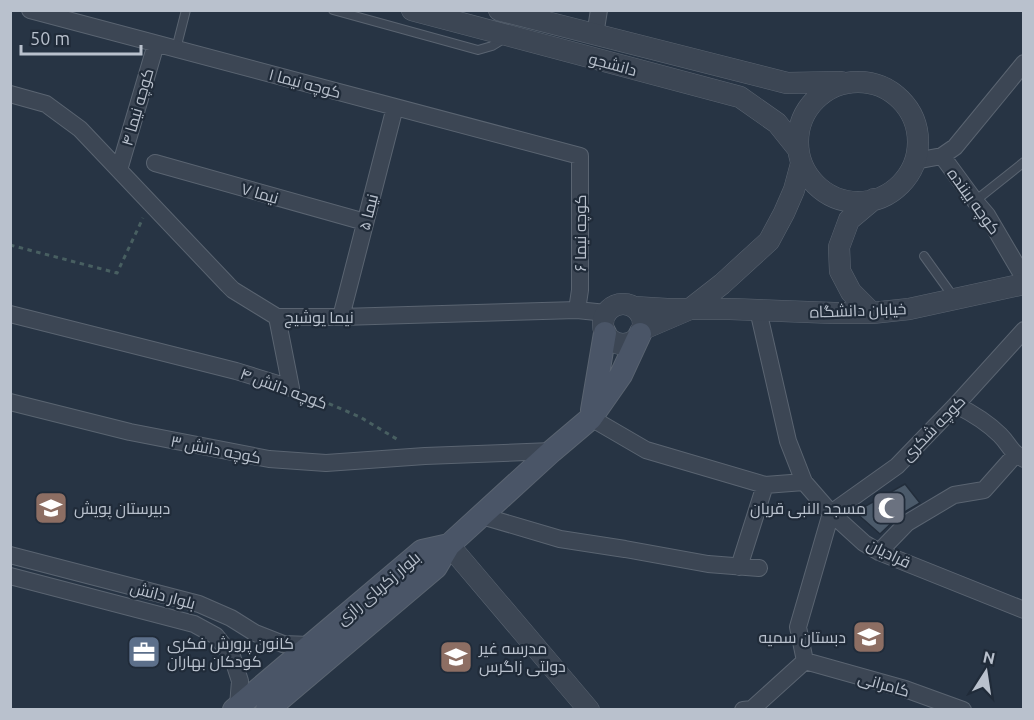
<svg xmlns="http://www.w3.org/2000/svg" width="1034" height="720" viewBox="0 0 1034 720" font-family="Ubuntu,Cairo,sans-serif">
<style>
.building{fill:#4b5a6a;stroke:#222d3b;stroke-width:1.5}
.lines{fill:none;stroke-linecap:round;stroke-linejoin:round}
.service-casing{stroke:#5a6471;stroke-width:10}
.minor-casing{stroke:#5a6471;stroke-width:18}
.tertiary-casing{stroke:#5a6471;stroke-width:22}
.secondary-casing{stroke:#5a6471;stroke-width:24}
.path{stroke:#485f61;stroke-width:3;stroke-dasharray:4.5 4.5;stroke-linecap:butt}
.service{stroke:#3c4654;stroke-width:8}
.minor{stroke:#3c4654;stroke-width:16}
.tertiary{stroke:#3c4654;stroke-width:21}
.secondary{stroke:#4a5567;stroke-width:22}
.labels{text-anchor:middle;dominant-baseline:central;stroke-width:4.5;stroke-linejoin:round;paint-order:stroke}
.street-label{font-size:16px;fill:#b9c1cd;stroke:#202b39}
.poi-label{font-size:16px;fill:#b9c1cd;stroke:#202b39;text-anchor:start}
</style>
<rect width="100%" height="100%" fill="#273444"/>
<path class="building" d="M905,484l15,19 -19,11 -21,20 -25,-22z"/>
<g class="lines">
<defs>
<path id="service" d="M333,10l145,40 14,-4 13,-8
M176,49l10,-39
M975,201l49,-39
M924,256l31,43"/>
<path id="minor" d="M30,10l550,146v134l-3,20
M595,35l4,-25
M10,94l36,10 34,25 148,156 5,5 44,27h64l236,-7 29,3
M942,156l33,45 12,14 37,63
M915,161l27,-5 13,-9 69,-84
M155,163l210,59
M119,170l37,-126
M758,310l30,131 16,41 27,31 33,30 15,9 145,58
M10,314l226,57 55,17 -14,-71
M341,317l54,-210
M10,402l120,30 139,27 57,4 99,-7 127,-5
M956,405c16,8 31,17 44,30 10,10 10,17 24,24
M591,418l55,32 119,35 39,-3
M482,516l78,23 65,10 83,15 51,4
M879,552l28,-29 47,-28 30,-5 31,-35
M10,555l189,49 32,14 24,15 28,11 27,1
M739,567l26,-82
M10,576l184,48 22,12 16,20 8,25 -2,25
M805,661l100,28 58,21
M743,710l9,-1 53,-48 -7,-34 33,-114 66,-47 59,-61 68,-75"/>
<path id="tertiary" d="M412,10l328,87 37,26 20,25
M499,10l288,73 54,-1
M798 142a60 60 0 1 1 120 0a60 60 0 1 1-120 0Z
M603 324a20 20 0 1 1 40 0a20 20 0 1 1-40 0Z
M634,307l33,2h63l104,4h38l37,-4 115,-25
M872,313l-21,-21 -11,-21 -1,-24 10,-27 25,-21
M641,330l49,-21 32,-25 47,-43 15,-28 10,-23 7,-26
M449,545l140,165"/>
<path id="secondary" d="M592,410l13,-77
M234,710l188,-159 27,-6
M267,710l169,-143 13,-22 103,-94 39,-33 30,-43 19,-41"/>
</defs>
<use href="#service" class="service-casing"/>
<use href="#minor" class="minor-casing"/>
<use href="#tertiary" class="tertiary-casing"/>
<use href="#secondary" class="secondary-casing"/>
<path class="path" d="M10,245l107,28 26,-55
M304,393l56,24 40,24"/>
<use href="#service" class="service"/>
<use href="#minor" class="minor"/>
<use href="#tertiary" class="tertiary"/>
<use href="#secondary" class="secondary"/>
</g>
<defs>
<symbol id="school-square" viewBox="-11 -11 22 22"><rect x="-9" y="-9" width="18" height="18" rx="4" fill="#8d6e63" stroke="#202b39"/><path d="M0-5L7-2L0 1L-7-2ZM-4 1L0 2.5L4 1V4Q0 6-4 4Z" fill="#fff"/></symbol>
<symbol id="mosque-square" viewBox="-11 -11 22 22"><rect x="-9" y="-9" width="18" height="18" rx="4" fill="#6b7280" stroke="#202b39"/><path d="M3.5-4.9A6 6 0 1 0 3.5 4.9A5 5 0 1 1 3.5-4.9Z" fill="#fff"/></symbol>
<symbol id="office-square" viewBox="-11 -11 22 22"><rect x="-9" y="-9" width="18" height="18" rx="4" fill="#5c6f8a" stroke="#202b39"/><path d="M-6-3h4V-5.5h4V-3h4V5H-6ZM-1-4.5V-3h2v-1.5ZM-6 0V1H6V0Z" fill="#fff"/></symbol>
</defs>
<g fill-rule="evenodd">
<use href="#school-square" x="32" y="489" width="38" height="38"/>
<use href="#mosque-square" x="870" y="489" width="38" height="38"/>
<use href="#school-square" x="850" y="618" width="38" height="38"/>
<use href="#office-square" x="125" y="633" width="38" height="38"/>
<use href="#school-square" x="437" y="638" width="38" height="38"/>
</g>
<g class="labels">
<g class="street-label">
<text transform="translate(613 64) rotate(15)">دانشجو</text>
<text transform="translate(305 83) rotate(15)">کوچه نیما ۱</text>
<text transform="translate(137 107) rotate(-74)">کوچه نیما ۴</text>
<text transform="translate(260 193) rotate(16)">نیما ۷</text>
<text transform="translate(974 201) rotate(54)">کوچه بیننده</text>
<text transform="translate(368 212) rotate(-76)">نیما ۵</text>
<text transform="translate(580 233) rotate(-90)">کوچه نیما ۶</text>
<text transform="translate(858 310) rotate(-2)">خیابان دانشگاه</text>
<text x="319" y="317">نیما یوشیج</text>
<text transform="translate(284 388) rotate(20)">کوچه دانش ۴</text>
<text transform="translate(933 428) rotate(-46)">کوچه شکری</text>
<text transform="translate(216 449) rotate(11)">کوچه دانش ۳</text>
<text transform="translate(889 553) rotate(26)">قرادیان</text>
<text transform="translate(378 588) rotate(-40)">بلوار زکریای رازی</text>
<text transform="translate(163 595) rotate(15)">بلوار دانش</text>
<text transform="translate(884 684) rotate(16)">کامرانی</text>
</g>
<g class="poi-label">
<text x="74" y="508">دبیرستان پویش</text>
<text x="866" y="508" text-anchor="end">مسجد النبی قریان</text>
<text x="846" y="637" text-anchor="end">دبستان سمیه</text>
<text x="167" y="643">کانون پرورش فکری<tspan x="167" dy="18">کودکان بهاران</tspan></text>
<text x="479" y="648">مدرسه غیر<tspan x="479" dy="18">دولتی زاگرس</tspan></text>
</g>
</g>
<rect width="1034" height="720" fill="none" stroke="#b9c1cd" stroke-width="24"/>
<g transform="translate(986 672) rotate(12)" stroke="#202b39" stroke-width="4.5" paint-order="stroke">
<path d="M0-4.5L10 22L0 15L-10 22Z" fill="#b9c1cd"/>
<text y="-9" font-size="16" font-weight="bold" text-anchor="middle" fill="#b9c1cd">N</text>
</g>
<path d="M21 45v9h120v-9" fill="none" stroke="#b9c1cd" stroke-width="3"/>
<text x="30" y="45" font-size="18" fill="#b9c1cd" stroke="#202b39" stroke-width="4.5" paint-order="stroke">50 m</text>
</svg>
